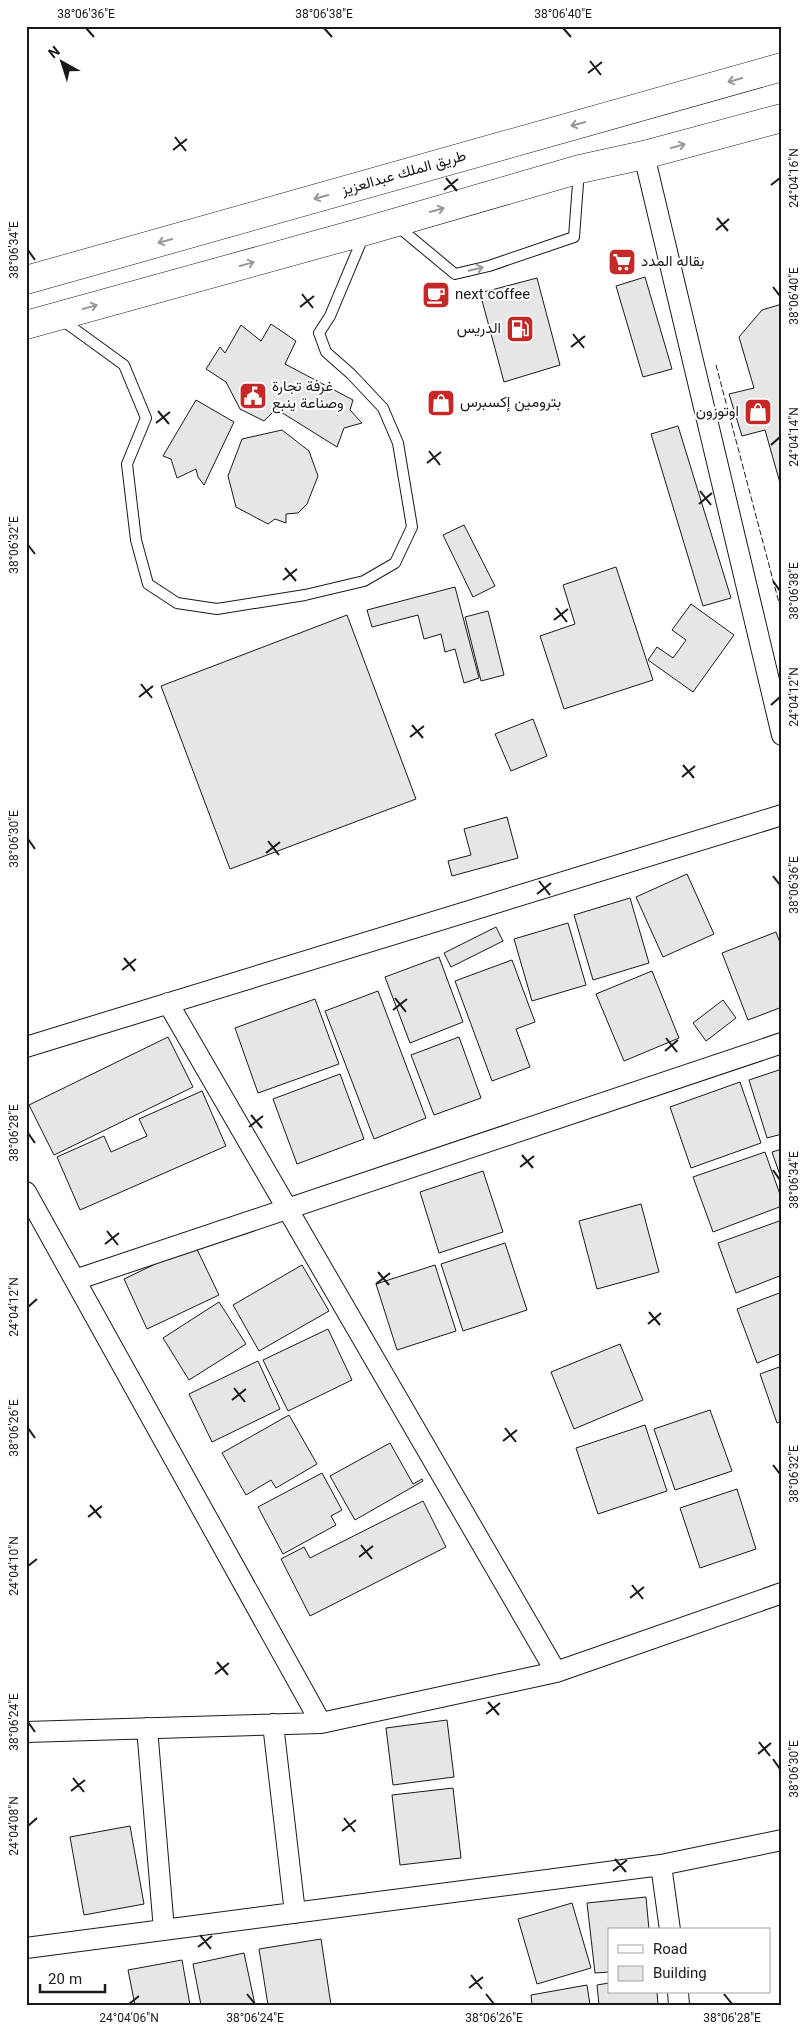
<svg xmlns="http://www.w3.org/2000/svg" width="808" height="2031" viewBox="0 0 808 2031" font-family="Georgia,Vazirmatn,serif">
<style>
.building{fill:#e6e6e6;stroke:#1a1a1a}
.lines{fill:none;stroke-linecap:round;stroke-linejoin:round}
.lane-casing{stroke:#1a1a1a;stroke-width:12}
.street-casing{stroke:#1a1a1a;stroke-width:22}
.highway-casing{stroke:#1a1a1a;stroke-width:29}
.lane{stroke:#fff;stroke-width:10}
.street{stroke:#fff;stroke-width:20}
.highway{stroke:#fff;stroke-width:28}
.fence{stroke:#1a1a1a;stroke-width:1;stroke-dasharray:6 2.5;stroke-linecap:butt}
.oneway{stroke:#989898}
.ticks{fill:none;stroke:#1a1a1a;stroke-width:2}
.labels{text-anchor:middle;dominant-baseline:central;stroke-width:4;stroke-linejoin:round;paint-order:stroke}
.street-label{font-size:15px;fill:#1a1a1a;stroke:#fff}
.poi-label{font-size:15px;fill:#1a1a1a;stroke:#fff;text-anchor:start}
.neatline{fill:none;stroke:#1a1a1a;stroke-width:2}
.ticks-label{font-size:12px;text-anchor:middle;fill:#1a1a1a}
</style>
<rect width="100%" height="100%" fill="#fff"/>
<path class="building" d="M645,277l27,92 -29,8 -27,-91z
M537,278l23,87 -56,17 -24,-89z
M782,304v186l-17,-60 -23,6 -13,-42 25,-6 -15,-51 23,-27z
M271,324l25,17 -11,23 68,36 -3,10 12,13 -18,5 -7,19 -61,-38 -12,12 -24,-12 -14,-27 -20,-13 14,-22 5,6 16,-28 20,16z
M196,400l38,22 -30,63 -6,-8 -2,-8 -19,9 -6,-19 -8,-3z
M678,426l53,172 -28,8 -52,-172z
M282,430l27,21 9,25 -11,28 -9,9 -12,1v9l-11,-4 -7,5 -32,-17 -8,-31 14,-37z
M464,525l31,61 -22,11 -30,-62z
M616,567l37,113 -89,29 -24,-73 35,-12 -12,-39z
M455,587l24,91 -15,5 -9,-34 -10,3 -4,-18 -17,5 -6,-24 -46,12 -5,-17z
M691,604l43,31 -41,57 -45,-32 9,-13 16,11 13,-18 -14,-10z
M488,611l16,64 -23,6 -16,-64z
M347,615l69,184 -186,70 -69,-183z
M533,719l14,37 -36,15 -16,-37z
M507,817l11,41 -66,18 -4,-15 23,-6 -7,-26z
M687,874l27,60 -51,23 -27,-60z
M630,898l19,65 -56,17 -19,-65z
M568,923l18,62 -54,16 -18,-62z
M496,927l7,14 -52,26 -7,-14z
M776,932l6,16v59l-34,13 -26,-67z
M439,957l24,65 -53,21 -25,-66z
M512,960l23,62 -19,7 14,38 -38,14 -37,-100z
M652,971l27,67 -55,23 -28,-67z
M378,991l48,127 -52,21 -49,-128z
M315,999l24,65 -81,29 -23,-65z
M723,1000l13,18 -30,23 -13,-18z
M168,1037l25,50 -139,68 -25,-50z
M459,1037l22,61 -47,17 -23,-60z
M782,1069v65l-15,4 -18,-58z
M340,1074l24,65 -67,25 -24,-65z
M740,1082l21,61 -70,25 -21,-61z
M202,1091l24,55 -146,64 -23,-53 47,-21 7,16 36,-16 -8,-17z
M782,1149v32l-10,-29z
M765,1152l17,48v6l-69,26 -20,-55z
M483,1171l20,61 -64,21 -19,-61z
M641,1204l18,68 -62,17 -18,-68z
M782,1220v55l-46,18 -18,-50z
M505,1243l22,67 -64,21 -22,-67z
M195,1245l24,50 -72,34 -23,-50z
M302,1265l27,46 -70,40 -26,-46z
M435,1265l21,66 -59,19 -21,-66z
M782,1292v61l-25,10 -20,-54z
M219,1302l27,42 -57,36 -26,-42z
M328,1329l24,51 -64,31 -25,-51z
M620,1344l23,56 -69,29 -23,-57z
M258,1361l22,48 -68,33 -23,-48z
M782,1366v55l-5,2 -17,-49z
M710,1410l22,61 -57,19 -21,-61z
M289,1415l28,49 -41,24 -5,-8 -25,15 -24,-42z
M645,1425l22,66 -69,23 -22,-66z
M390,1443l23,41 9,-5 1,2 -68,39 -25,-44z
M322,1473l20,37 -11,6 5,9 -53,29 -25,-47z
M737,1489l19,60 -56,19 -20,-60z
M423,1501l23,46 -136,69 -29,-57 23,-12 6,11z
M447,1720l7,57 -61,8 -7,-57z
M453,1788l8,70 -61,7 -8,-70z
M130,1826l14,78 -60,11 -14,-78z
M646,1897l3,33h-40v42l-14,1 -8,-70z
M572,1903l19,65 -54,16 -19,-65z
M321,1939l10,66h-63l-9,-56z
M244,1953l11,52h-54l-8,-41z
M182,1960l8,45h-55l-7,-35z
M609,1983v9h48l1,13h-59l-2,-20z
M587,1985l3,20h-58l-1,-10z"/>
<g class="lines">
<defs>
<path id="lane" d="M396,225l59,49 34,-8 85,-29 5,-67
M62,320l62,45 22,53 -19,46 9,76 12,44 29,19 40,6 88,-14 59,-14 31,-18 17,-36 -14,-84 -15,-35 -32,-34 -25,-22 -7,-19 11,-17 34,-81"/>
<path id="street" d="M644,155l138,580
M168,1003l388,669
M26,1047l756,-232
M26,1192l295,531
M75,1280l707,-237
M273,1724l22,189
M147,1728l17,202
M26,1732l295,-9 235,-51 226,-79
M661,1865l121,-25
M26,1948l635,-83 9,65
M678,1992l1,13"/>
<path id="highway" d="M26,280l756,-213
M26,325l340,-94 214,-62 64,-14 138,-37"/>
</defs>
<use href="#lane" class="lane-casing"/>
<use href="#street" class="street-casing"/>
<use href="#highway" class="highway-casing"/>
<use href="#lane" class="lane"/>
<use href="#street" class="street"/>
<use href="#highway" class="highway"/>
<path class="fence" d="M716,365l66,249"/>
</g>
<defs><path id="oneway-shaft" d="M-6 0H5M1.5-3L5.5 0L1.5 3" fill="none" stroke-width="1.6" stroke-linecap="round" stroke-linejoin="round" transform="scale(1.25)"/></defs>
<g class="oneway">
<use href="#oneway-shaft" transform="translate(735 80) rotate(164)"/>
<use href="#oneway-shaft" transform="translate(578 124) rotate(164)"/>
<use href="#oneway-shaft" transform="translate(678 146) rotate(-15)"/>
<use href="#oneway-shaft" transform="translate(321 197) rotate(164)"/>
<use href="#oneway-shaft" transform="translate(437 210) rotate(-16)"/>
<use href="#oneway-shaft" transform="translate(165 241) rotate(164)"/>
<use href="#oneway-shaft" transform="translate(247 264) rotate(-15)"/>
<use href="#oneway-shaft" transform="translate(476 269) rotate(-14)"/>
<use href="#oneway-shaft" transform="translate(90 307) rotate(-15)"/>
</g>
<path class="ticks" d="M86,28l8,9M324,28l8,9M563,28l8,9M590,61l11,14M588,73l14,-11M175,137l11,14M173,150l14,-11M446,178l11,13M771,185l9,-7M444,190l14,-11M717,218l11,13M716,230l13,-11M28,250l7,10M773,287l7,9M302,294l11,14M300,307l14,-11M573,334l11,14M571,347l14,-11M158,411l11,13M156,423l14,-11M771,445l9,-8M429,451l11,14M427,463l14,-11M700,491l11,14M699,504l13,-11M28,545l7,9M285,568l11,13M283,580l14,-11M773,581l7,10M556,608l11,14M554,620l14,-11M141,684l11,14M139,697l14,-11M771,705l9,-8M412,725l11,13M410,737l14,-11M683,765l11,13M682,777l13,-11M28,839l7,10M268,841l11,14M266,853l14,-11M773,876l7,9M539,881l11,14M537,894l14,-11M124,958l11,13M122,970l14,-11M395,998l11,14M393,1010l14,-11M666,1038l11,14M665,1051l13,-11M251,1115l11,13M249,1127l14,-11M28,1133l7,10M522,1155l11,13M520,1167l14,-11M773,1170l7,10M107,1231l11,14M105,1244l14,-11M378,1272l11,13M376,1284l14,-11M28,1307l9,-8M649,1312l11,13M648,1324l13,-11M234,1388l11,14M232,1400l14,-11M28,1428l7,10M505,1428l11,14M503,1441l14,-11M773,1465l7,9M90,1505l11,13M88,1517l14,-11M361,1545l11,14M359,1557l14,-11M28,1566l9,-7M632,1585l11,14M630,1598l14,-11M217,1662l11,13M215,1674l14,-11M488,1702l11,13M486,1714l14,-11M28,1722l7,10M759,1742l11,14M758,1754l13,-11M773,1759l7,10M73,1778l11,14M71,1791l14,-11M344,1818l11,14M28,1826l9,-8M342,1831l14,-11M615,1859l11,13M613,1871l14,-11M200,1935l11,14M198,1947l14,-11M471,1975l11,14M469,1988l14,-11M247,1994l8,10M486,1994l8,10M724,1994l8,10M129,2004l10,-8"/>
<defs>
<symbol id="supermarket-square" viewBox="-11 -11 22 22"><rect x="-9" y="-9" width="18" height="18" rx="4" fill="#c62828" stroke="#fff"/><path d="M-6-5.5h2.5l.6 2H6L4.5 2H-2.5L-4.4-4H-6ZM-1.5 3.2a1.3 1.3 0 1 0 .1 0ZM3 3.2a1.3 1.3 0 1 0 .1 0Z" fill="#fff"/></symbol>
<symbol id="cafe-square" viewBox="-11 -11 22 22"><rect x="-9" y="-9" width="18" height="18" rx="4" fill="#c62828" stroke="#fff"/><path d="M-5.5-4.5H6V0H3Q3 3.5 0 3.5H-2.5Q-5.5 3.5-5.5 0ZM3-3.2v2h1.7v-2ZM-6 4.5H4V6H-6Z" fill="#fff"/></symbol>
<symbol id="fuel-square" viewBox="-11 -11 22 22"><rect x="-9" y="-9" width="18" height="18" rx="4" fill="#c62828" stroke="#fff"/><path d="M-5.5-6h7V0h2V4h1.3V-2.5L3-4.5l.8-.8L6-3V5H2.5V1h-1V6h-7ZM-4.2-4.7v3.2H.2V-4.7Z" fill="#fff"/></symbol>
<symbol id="civic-square" viewBox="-11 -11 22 22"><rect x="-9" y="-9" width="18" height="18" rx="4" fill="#c62828" stroke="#fff"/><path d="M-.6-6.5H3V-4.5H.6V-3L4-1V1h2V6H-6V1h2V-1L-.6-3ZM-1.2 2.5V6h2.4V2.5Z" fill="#fff"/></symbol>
<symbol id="shop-square" viewBox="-11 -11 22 22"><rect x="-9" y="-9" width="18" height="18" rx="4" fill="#c62828" stroke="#fff"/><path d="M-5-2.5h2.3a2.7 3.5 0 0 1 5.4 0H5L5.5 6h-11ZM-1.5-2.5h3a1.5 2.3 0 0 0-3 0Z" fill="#fff"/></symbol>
</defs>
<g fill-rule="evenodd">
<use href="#supermarket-square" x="606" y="246" width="32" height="32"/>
<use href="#cafe-square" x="420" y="279" width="32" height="32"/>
<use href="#fuel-square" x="504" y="313" width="32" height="32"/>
<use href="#civic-square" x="237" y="380" width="32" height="32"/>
<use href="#shop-square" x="425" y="387" width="32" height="32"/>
<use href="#shop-square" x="742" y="396" width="32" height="32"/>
</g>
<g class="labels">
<g class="street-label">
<text transform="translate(404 174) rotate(-16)">طريق الملك عبدالعزيز</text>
</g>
<g class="poi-label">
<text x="641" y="262">بقاله المدد</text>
<text x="455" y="295">next coffee</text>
<text x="501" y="329" text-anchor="end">الدريس</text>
<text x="272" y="387">غرفة تجارة<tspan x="272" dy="17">وصناعة ينبع</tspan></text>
<text x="460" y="403">بترومين إكسبرس</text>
<text x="739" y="412" text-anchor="end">اوتوزون</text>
</g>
</g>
<rect width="808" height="2031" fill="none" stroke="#ffffff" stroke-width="55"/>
<rect x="608" y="1928" width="162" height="65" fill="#ffffff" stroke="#a3a3a3"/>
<rect x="618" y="1945" width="25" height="8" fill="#ffffff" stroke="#a3a3a3"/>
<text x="653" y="1954" font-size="15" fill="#1a1a1a">Road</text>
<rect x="618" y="1966" width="25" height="15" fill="#e6e6e6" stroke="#a3a3a3"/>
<text x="653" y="1978" font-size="15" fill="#1a1a1a">Building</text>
<g transform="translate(62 62) rotate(321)" stroke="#ffffff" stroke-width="4" paint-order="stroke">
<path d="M0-4L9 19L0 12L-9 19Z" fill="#1a1a1a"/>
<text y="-8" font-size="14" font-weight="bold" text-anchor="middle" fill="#1a1a1a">N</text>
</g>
<path d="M40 1984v8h65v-8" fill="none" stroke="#1a1a1a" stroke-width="2.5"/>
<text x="48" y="1984" font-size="15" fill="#1a1a1a" stroke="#ffffff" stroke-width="4" paint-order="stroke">20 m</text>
<rect x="28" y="28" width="752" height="1976" class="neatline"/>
<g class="ticks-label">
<text x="86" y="18">38°06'36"E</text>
<text x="324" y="18">38°06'38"E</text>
<text x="563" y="18">38°06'40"E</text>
<text transform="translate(794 178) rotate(-90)" y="4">24°04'16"N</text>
<text transform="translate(14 250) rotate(-90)" y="4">38°06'34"E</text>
<text transform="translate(794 296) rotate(-90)" y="4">38°06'40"E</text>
<text transform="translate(794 437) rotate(-90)" y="4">24°04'14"N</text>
<text transform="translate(14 545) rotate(-90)" y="4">38°06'32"E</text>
<text transform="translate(794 591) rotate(-90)" y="4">38°06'38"E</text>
<text transform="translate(794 697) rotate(-90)" y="4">24°04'12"N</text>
<text transform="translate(14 839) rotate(-90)" y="4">38°06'30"E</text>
<text transform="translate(794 885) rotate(-90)" y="4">38°06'36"E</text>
<text transform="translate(14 1133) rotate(-90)" y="4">38°06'28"E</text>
<text transform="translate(794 1180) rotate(-90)" y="4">38°06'34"E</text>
<text transform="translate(14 1307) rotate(-90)" y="4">24°04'12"N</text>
<text transform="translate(14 1428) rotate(-90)" y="4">38°06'26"E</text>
<text transform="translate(794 1474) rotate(-90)" y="4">38°06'32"E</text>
<text transform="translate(14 1566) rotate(-90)" y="4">24°04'10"N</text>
<text transform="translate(14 1722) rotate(-90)" y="4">38°06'24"E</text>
<text transform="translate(794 1769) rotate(-90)" y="4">38°06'30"E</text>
<text transform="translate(14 1826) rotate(-90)" y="4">24°04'08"N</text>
<text x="129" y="2022">24°04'06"N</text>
<text x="255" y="2022">38°06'24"E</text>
<text x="494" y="2022">38°06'26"E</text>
<text x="732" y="2022">38°06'28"E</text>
</g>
</svg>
